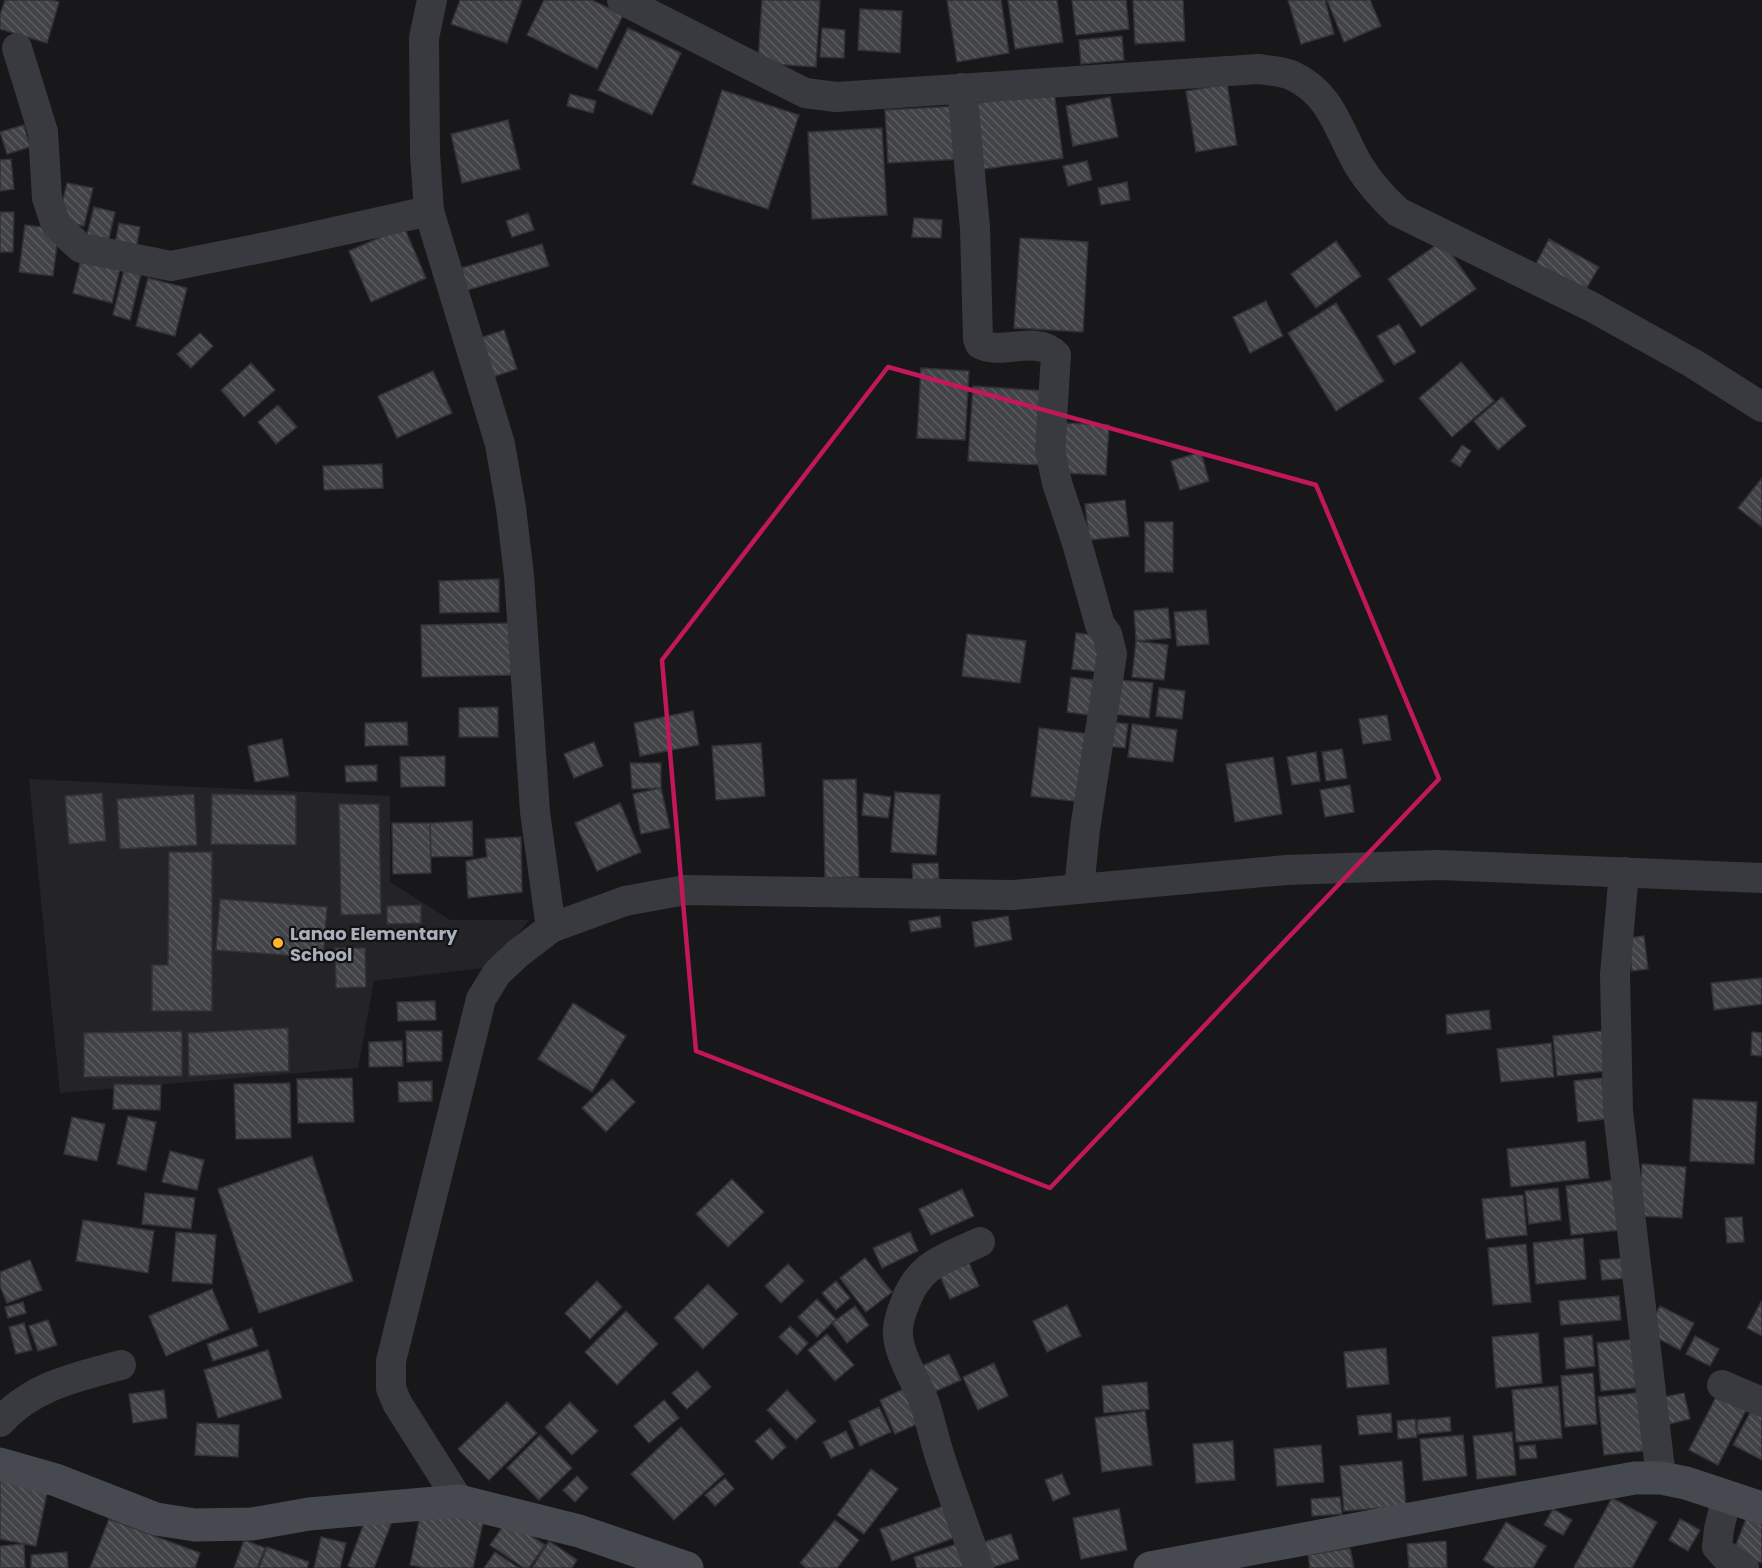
<svg xmlns="http://www.w3.org/2000/svg" width="1762" height="1568" viewBox="0 0 1762 1568" font-family="Poppins,sans-serif">
<style>
.built{fill:#242427}
.building{fill:url(#building-back-hatch);stroke:#323236;stroke-width:1.5}
.lines{fill:none;stroke-linecap:round;stroke-linejoin:round}
.street{stroke:#383a40;stroke-width:30}
.secondary{stroke:#464950;stroke-width:33}
.marked{fill:none;stroke:#c2185b;stroke-width:4.5;stroke-linejoin:round}
.poi-dot{fill:#ffb62b;stroke:#131315;stroke-width:2}
.labels{text-anchor:middle;dominant-baseline:central;stroke-width:4.5;stroke-linejoin:round;paint-order:stroke}
.poi-label{font-size:18px;font-weight:bold;fill:#a9afbb;stroke:#131315;text-anchor:start}
</style>
<defs>
<pattern id="building-back-hatch" width="6" height="6" patternUnits="userSpaceOnUse" patternTransform="scale(1.5)"><rect width="6" height="6" fill="#424347"/><path d="M-1 5l2 2M0 0l6 6M5-1l2 2" fill="none" stroke="#5a5c60"/></pattern>
</defs>
<rect width="100%" height="100%" fill="#18181a"/>
<path class="built" d="M29,779l361,17v86l60,38h79l-37,47 -118,14 -16,87 -298,25z"/>
<path class="building" d="M5,0h46l8,2 -12,41 -47,-14v-14z
M460,0h62l-15,43 -56,-19z
M544,0h48l31,15 -26,54 -70,-34z
M762,0h58l-4,67 -58,-4z
M947,0h54l8,53 -52,9z
M1008,0h49l6,42 -48,7z
M1072,0h54l3,29 -53,6z
M1133,0h50l2,41 -50,3z
M1288,0h37l9,34 -33,10z
M1327,0h43l11,26 -37,16z
M860,9l42,2 -2,42 -42,-3z
M628,28l53,25 -29,62 -54,-25z
M822,28l23,2 -1,28 -24,-1z
M1122,36l2,24 -43,4 -2,-24z
M1227,84l10,61 -41,7 -10,-61z
M722,90l77,25 -31,94 -76,-25z
M1054,92l9,66 -85,12 -9,-66z
M570,94l26,7 -3,12 -26,-7z
M1110,97l8,40 -45,9 -7,-40z
M959,106l3,53 -74,4 -3,-53z
M508,120l12,49 -58,14 -11,-49z
M24,125l6,22 -23,7 -7,-22z
M882,128l5,87 -75,4 -4,-87z
M11,159l3,30 -14,2v-31z
M1087,161l5,19 -24,6 -5,-20z
M1127,182l3,18 -29,5 -3,-17z
M67,183l26,5 -9,38 -26,-6z
M94,207l21,5 -9,39 -22,-5z
M0,212h14l-1,40h-13z
M528,213l6,17 -22,7 -6,-16z
M914,218l28,2 -1,18 -29,-1z
M119,223l21,4 -5,27 -21,-5z
M25,225l34,4 -6,47 -34,-4z
M404,227l22,51 -55,24 -22,-51z
M1020,238l68,4 -5,90 -69,-4z
M1549,239l50,28 -14,24 -49,-27z
M1336,241l25,35 -45,32 -25,-34z
M1442,241l34,48 -55,38 -33,-48z
M542,244l7,22 -85,25 -6,-22z
M83,251l39,9 -10,43 -39,-10z
M124,270l17,4 -11,46 -17,-5z
M148,278l39,10 -12,48 -39,-10z
M1266,301l17,35 -33,17 -17,-36z
M1336,303l48,78 -48,30 -48,-78z
M1399,324l17,28 -22,13 -17,-29z
M504,330l13,39 -27,9 -13,-39z
M200,333l13,13 -22,22 -14,-14z
M1461,362l33,39 -42,36 -33,-39z
M251,363l24,27 -31,27 -23,-27z
M921,368l48,3 -4,69 -48,-2z
M433,371l19,42 -55,25 -19,-42z
M973,386l72,5 -4,74 -73,-4z
M1502,397l24,29 -28,24 -24,-29z
M278,405l19,22 -21,17 -18,-22z
M1066,423l43,2 -3,50 -43,-2z
M1462,445l9,6 -11,16 -9,-6z
M1201,452l8,29 -29,9 -9,-29z
M382,464l1,24 -59,2 -1,-24z
M1762,478v49l-24,-19z
M1125,500l4,36 -40,4 -4,-36z
M1145,522h28v50h-28z
M499,579v33l-59,1 -1,-32z
M1168,608l3,30 -35,3 -2,-30z
M1206,610l3,34 -32,2 -3,-34z
M510,623l1,52 -89,2 -1,-52z
M1076,633l28,3 -4,36 -28,-3z
M967,634l59,7 -6,42 -58,-7z
M1136,641l32,4 -4,35 -32,-3z
M1071,677l29,4 -4,35 -29,-4z
M1119,680l34,3 -4,35 -35,-4z
M1159,688l26,3 -3,28 -26,-3z
M498,707v30h-39v-29z
M693,711l6,34 -59,11 -6,-33z
M1387,715l4,25 -28,4 -4,-25z
M407,722l1,23 -43,1v-23z
M1109,722l19,2 -3,24 -18,-2z
M1132,724l45,6 -4,32 -45,-5z
M1039,728l50,6 -9,68 -49,-6z
M282,739l7,37 -34,6 -7,-36z
M594,742l9,24 -29,12 -10,-24z
M761,743l4,53 -49,4 -4,-54z
M1342,749l5,29 -21,3 -4,-29z
M1316,752l4,29 -28,4 -5,-28z
M445,756v30l-44,1 -1,-30z
M1273,757l9,57 -47,8 -9,-58z
M630,763h31v25l-29,1z
M377,765v16l-31,1 -1,-16z
M856,779l3,98 -34,1 -2,-98z
M1350,785l4,27 -29,5 -5,-27z
M661,788l9,40 -29,6 -8,-40z
M895,792l45,3 -4,60 -45,-3z
M102,793l4,48 -37,3 -4,-48z
M864,793l27,4 -3,21 -26,-3z
M194,794l3,51 -77,4 -3,-50z
M212,794l84,1v50l-85,-1z
M620,803l21,49 -44,19 -22,-48z
M339,804h40l2,110 -40,1z
M472,821l1,35 -42,1 -1,-34z
M392,823h38l1,50 -38,1z
M521,837l1,55 -54,6 -2,-37 21,-4 -2,-18z
M169,852h43v159h-60v-46h16z
M938,863l1,16 -26,2 -1,-17z
M220,899l107,8 -4,51 -107,-8z
M421,905v18l-34,1v-18z
M940,916l1,11 -30,5 -2,-11z
M1008,916l4,24 -37,7 -3,-25z
M1644,936l4,33 -16,2 -4,-33z
M335,948h30l1,39 -30,1z
M1762,978v26l-48,6 -3,-27z
M435,1001l1,19 -38,1 -1,-19z
M573,1003l53,33 -34,56 -54,-33z
M1489,1010l2,19 -44,5 -1,-19z
M288,1028l1,43 -100,5 -1,-43z
M182,1031v45l-98,1v-44z
M406,1031h36v30l-35,1z
M1602,1031l4,40 -49,5 -4,-40z
M1752,1032l10,1v23l-11,-1z
M402,1041l1,25 -34,1v-25z
M1551,1043l3,34 -53,5 -4,-33z
M352,1078l2,44 -56,1 -1,-44z
M1602,1078l4,41 -28,3 -4,-41z
M612,1079l23,23 -29,30 -24,-24z
M432,1081v20l-33,1 -1,-20z
M290,1083l1,55 -55,1 -2,-55z
M114,1084l47,1 -1,25 -47,-1z
M1693,1099l64,3 -3,62 -64,-3z
M128,1116l28,6 -10,49 -29,-7z
M72,1117l33,7 -8,37 -33,-7z
M1585,1141l4,37 -78,9 -4,-38z
M170,1151l34,9 -7,30 -35,-8z
M312,1156l41,125 -94,32 -41,-124z
M1642,1164l44,3 -4,51 -44,-2z
M732,1179l32,33 -36,35 -32,-33z
M1615,1180l5,50 -49,5 -5,-49z
M1558,1188l3,32 -32,4 -4,-33z
M962,1189l12,27 -43,19 -12,-26z
M145,1193l50,5 -4,31 -49,-5z
M1523,1195l4,40 -41,4 -4,-40z
M1742,1217l2,25 -17,1 -2,-25z
M83,1220l71,11 -6,42 -72,-12z
M176,1232l40,3 -4,49 -40,-3z
M910,1232l8,19 -36,17 -9,-20z
M1583,1238l3,41 -50,5 -3,-41z
M1526,1244l5,58 -38,3 -5,-57z
M865,1258l27,34 -26,20 -26,-34z
M1626,1258l2,20 -26,2 -2,-20z
M30,1260l12,30 -35,13 -7,-17v-14z
M969,1263l10,23 -29,13 -10,-23z
M788,1264l16,17 -23,22 -16,-17z
M597,1281l25,26 -32,32 -25,-26z
M836,1281l14,17 -14,12 -14,-17z
M708,1284l30,30 -35,35 -29,-31z
M212,1289l17,40 -63,27 -17,-40z
M1619,1296l2,24 -60,5 -2,-24z
M817,1299l19,20 -19,18 -19,-20z
M1762,1300v36l-15,-8z
M23,1302l3,11 -18,5 -3,-11z
M1067,1305l14,31 -34,16 -14,-31z
M855,1306l14,19 -22,18 -15,-20z
M1660,1306l34,17 -14,27 -34,-18z
M626,1311l32,33 -41,41 -32,-33z
M48,1320l9,25 -19,6 -9,-25z
M24,1323l8,27 -16,4 -7,-27z
M790,1326l18,17 -11,12 -18,-18z
M252,1328l6,18 -45,15 -6,-17z
M1538,1333l4,50 -46,5 -4,-51z
M827,1334l27,31 -19,16 -27,-31z
M1592,1335l3,31 -29,3 -2,-31z
M1695,1336l24,13 -9,17 -24,-12z
M1639,1339l4,48 -42,4 -4,-48z
M1386,1348l3,36 -42,4 -3,-36z
M268,1350l14,48 -64,20 -14,-48z
M949,1354l12,26 -34,15 -12,-26z
M994,1363l14,33 -30,14 -15,-33z
M697,1371l14,16 -24,22 -15,-16z
M1593,1373l4,51 -32,3 -4,-51z
M1147,1382l2,27 -45,4 -2,-27z
M910,1386l16,34 -31,14 -15,-34z
M1558,1386l4,52 -46,4 -4,-52z
M164,1390l3,28 -34,5 -4,-29z
M787,1390l29,31 -20,19 -29,-30z
M1646,1392l6,58 -48,5 -6,-58z
M1684,1393l6,26 -21,5 -6,-27z
M1717,1395l29,15 -28,55 -29,-15z
M664,1400l15,18 -30,25 -15,-17z
M507,1402l30,31 -48,47 -31,-31z
M570,1402l28,29 -26,24 -27,-28z
M879,1407l12,25 -31,14 -11,-25z
M1752,1409l10,5v46l-29,-15z
M1145,1411l7,54 -50,7 -7,-54z
M1391,1413l1,19 -33,3 -2,-19z
M1450,1417l1,14 -33,3 -1,-14z
M1415,1419l2,18 -19,2 -1,-18z
M197,1423l42,2 -1,32 -43,-2z
M681,1427l43,47 -50,46 -43,-46z
M770,1428l16,19 -14,13 -17,-19z
M846,1431l8,17 -23,10 -8,-16z
M1512,1432l4,43 -39,4 -4,-43z
M540,1435l32,33 -33,32 -32,-32z
M1463,1435l4,41 -44,5 -3,-42z
M1233,1441l2,39 -39,3 -3,-39z
M1321,1445l3,37 -47,4 -3,-37z
M1535,1445l2,13 -17,1 -1,-13z
M1402,1461l4,45 -62,5 -4,-45z
M871,1469l27,20 -34,45 -27,-19z
M1062,1474l8,20 -17,7 -8,-21z
M577,1476l11,12 -13,14 -12,-12z
M0,1478l48,10 -12,58 -36,-7z
M725,1478l9,11 -19,17 -10,-11z
M1340,1497l2,17 -30,2 -1,-17z
M1612,1498l45,24 -25,46h-57l-1,-1z
M949,1504l12,31 -69,26 -12,-32z
M422,1506l62,12 -11,50h-47l-16,-3z
M1119,1509l8,41 -46,9 -8,-41z
M1553,1509l19,11 -9,15 -19,-10z
M367,1515l24,9 -17,44h-20l-6,-2z
M109,1519l91,34 -5,15h-105z
M1680,1519l20,11 -12,21 -19,-11z
M1746,1519l16,6v38l-29,-11z
M507,1520l38,25 -16,23h-5l-34,-23z
M835,1520l24,20 -22,28h-31l-6,-5z
M1506,1522l40,24 -13,22h-37l-13,-8z
M1011,1534l8,25 -29,9 -13,-24z
M321,1537l25,6 -6,25h-26z
M244,1540l21,8 -8,20h-23z
M549,1541l28,19 -5,8h-40z
M1446,1541l1,27h-38l-2,-24z
M964,1542l8,26h-55l-3,-11z
M24,1544l1,24h-25v-22z
M267,1547l42,15 -2,6h-48z
M1350,1548l4,20h-44l-2,-13z
M67,1552l1,16h-37v-13z
M495,1552l24,16h-35z"/>
<g class="lines">
<path class="street" d="M432,0l-8,38 1,116 4,57 71,233 11,64 8,67 16,237 16,116
M622,0l183,93 31,4 423,-28c10,2 23,2 32,6 42,19 47,56 68,91 11,18 24,32 39,46l194,95 102,57 68,43
M17,48l26,84 4,66 9,27 25,23 90,18 105,-21 153,-34
M962,88l13,140 3,111 2,5c23,12 56,-10 76,11l-6,95 7,33 20,60 23,82 7,9 5,20 -27,175 -6,60
M1624,872l-9,103 3,136 43,367
M1722,1385l40,17
M0,1422c32,-36 76,-45 121,-57
M1727,1496l-8,33 -2,18 10,11 17,10
M459,1501l-62,-98 -6,-15v-27l90,-362 16,-26 20,-19 34,-26 74,-27 60,-11 328,5 273,-25 153,-5 323,13
M979,1568c-13,-36 -26,-72 -38,-108 -6,-18 -10,-36 -15,-53 -7,-22 -27,-49 -28,-73 -1,-10 3,-21 7,-31 14,-39 39,-44 75,-61"/>
<path class="secondary" d="M0,1464l56,16 100,39 39,6 57,-1 57,-10 150,-13 120,30 108,37
M1150,1568l372,-70 113,-20h26l25,5 76,25"/>
</g>
<path class="marked" d="M888,367l428,118 123,294 -389,409 -354,-137 -34,-391z"/>
<circle class="poi-dot" cx="278" cy="943" r="6"/>
<g class="labels">
<g class="poi-label">
<text x="290" y="933">Lanao Elementary<tspan x="290" dy="21">School</tspan></text>
</g>
</g>
</svg>
